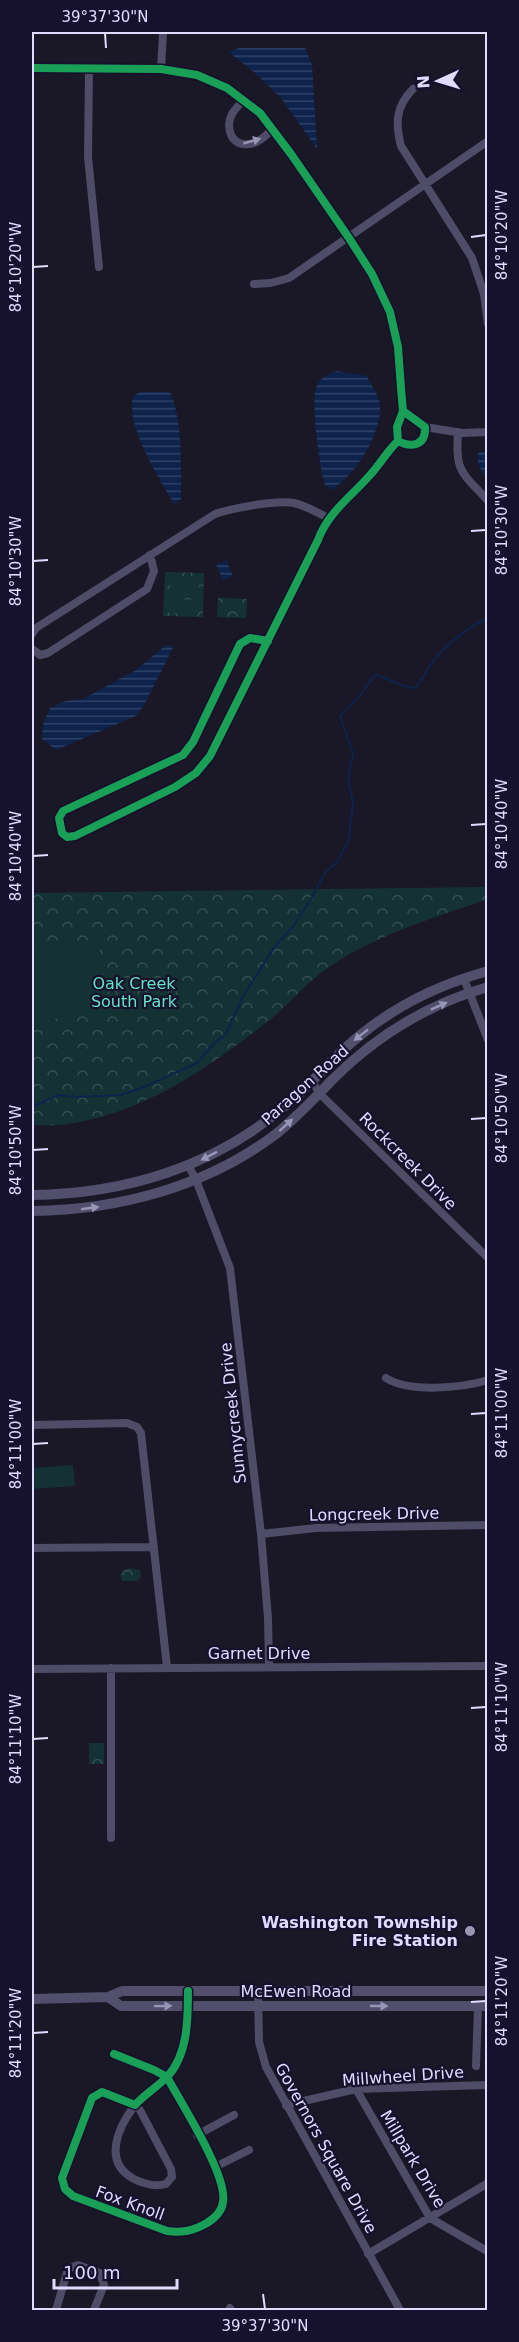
<svg xmlns="http://www.w3.org/2000/svg" width="519" height="2342" viewBox="0 0 519 2342" font-family="'DejaVu Sans',sans-serif">
<style>
.park{fill:url(#park-crowns)}
.pitch{fill:#143233}
.water{fill:url(#water-rules)}
.lines{fill:none;stroke-linecap:round;stroke-linejoin:round}
.stream{stroke:#0d234c;stroke-width:2}
.street{stroke:#4e4c67;stroke-width:8}
.secondary{stroke:#514f6c;stroke-width:10}
.cycleway-casing{stroke:#16112c;stroke-width:11}
.cycleway{stroke:#1a9f57;stroke-width:8}
.oneway{fill:#9794b3}
.oneway2{fill:#9895b6}
.ticks{fill:none;stroke:#e0dbff;stroke-width:2}
.poi-dot{fill:#9b96b3;stroke:#16112c;stroke-width:2}
.labels{text-anchor:middle;dominant-baseline:central;stroke-width:4.5;stroke-linejoin:round;paint-order:stroke}
.park-label{font-size:16px;fill:#63e4c5;stroke:#16112c}
.street-label{font-size:16px;fill:#e0dbff;stroke:#16112c}
.poi-label{font-size:16px;font-weight:bold;fill:#e0dbff;stroke:#16112c;text-anchor:end}
.neatline{fill:none;stroke:#e0dbff;stroke-width:2}
.ticks-label{font-size:15px;text-anchor:middle;fill:#e0dbff}
</style>
<defs>
<pattern id="park-crowns" width="20" height="18" patternUnits="userSpaceOnUse" patternTransform="scale(1.5)"><rect width="20" height="18" fill="#143233"/><path d="M2 6a3 3 0 1 1 6 0M12 15a3 3 0 1 1 6 0" fill="none" stroke="#364f52"/></pattern>
<pattern id="water-rules" width="6" height="5" patternUnits="userSpaceOnUse" patternTransform="scale(1.5)"><rect width="6" height="5" fill="#0d234c"/><path d="M0 2.5h6" fill="none" stroke="#304267"/></pattern>
</defs>
<rect width="100%" height="100%" fill="#1a1726"/>
<path class="park" d="M165,572l39,1 -1,44 -40,-1z
M218,598l29,1 -1,19 -29,-1z
M487,887l1,12c-54,19 -111,35 -159,68 -21,14 -38,35 -57,51 -60,48 -127,95 -204,106 -12,2 -25,1 -36,1v-232z
M130,1568l10,2 1,7 -4,4h-15l-2,-6 4,-5z
M89,1743h15v21h-15z"/>
<path class="pitch" d="M170,577h29v13h-29z
M169,599l30,1 -1,14 -29,-1z
M99,946c0,7 2,16 1,23 -7,38 -33,52 -68,53v-73z
M73,1465l2,21 -43,3v-21z"/>
<path class="water" d="M239,48h66l7,17 5,84 -36,-51 -25,-24 -27,-22z
M337,371l30,5c4,11 13,18 13,30 1,29 -25,70 -49,84l-6,-5 -3,-11c-3,-19 -11,-68 -6,-86 3,-10 12,-14 21,-17z
M140,392h30c13,29 11,75 11,107l-6,6c-15,-25 -50,-80 -42,-108z
M487,451h1l-1,27c-7,-8 -10,-14 -9,-25z
M226,560l7,16 -10,4 -7,-15z
M166,645l8,1 -30,59 -8,11 -80,34 -14,-11 1,-15 7,-16 15,-7 18,-2 53,-29z"/>
<g class="lines">
<path class="stream" d="M32,1107l27,-12 16,2 46,-2 23,-8 53,-24 16,-19 13,-10 16,-36 33,-52 17,-18 19,-29 14,-26 12,-11 12,-22 4,-38 -5,-21 5,-28 -13,-37 21,-22 14,-19c16,3 23,12 40,13 8,-9 12,-19 19,-28 12,-15 36,-34 54,-42"/>
<path class="street" d="M32,68l129,1 36,6 30,13 33,25 31,41 58,84 23,36 18,38 8,35 3,41 2,23 -6,16 1,14c13,7 28,5 27,-14l-22,-16
M89,69l-1,88 11,110
M161,69l2,-37
M413,89c-17,17 -18,34 -12,57l71,112 12,36 4,30
M244,99c-4,5 -9,10 -12,15 -7,13 -1,33 17,30 10,-1 17,-9 24,-15
M254,284l17,-1 18,-5 199,-137
M425,427l37,6 26,-1
M458,432c-3,41 4,40 30,69
M32,634l4,-6 179,-114c18,-6 60,-14 79,-11 12,3 23,9 34,15
M268,641l-18,-3 -10,6 -47,98 -10,13 -120,56 -4,7 3,15 5,4 8,-1 100,-49 21,-14 14,-17 108,-216c10,-28 34,-44 53,-66 10,-11 17,-24 27,-33
M32,649l8,6 8,-2 99,-64 7,-18 -4,-16
M464,979l24,61
M312,1081l8,13 168,164
M188,1165l8,15 34,88 31,266 7,84 1,48
M386,1378c23,15 76,10 102,2
M32,1425l95,-2 10,4 4,6 26,234
M261,1534l55,-6 172,-3
M32,1548l122,-1
M32,1669l456,-3
M111,1838v-170
M258,1991l1,51 7,25 134,243
M114,2054l40,16 13,7c14,26 61,99 56,125 -1,10 -8,16 -16,21 -14,8 -25,10 -40,8l-94,-35 -8,-7 -3,-11 30,-80 10,-6 33,13c10,-11 22,-18 32,-28 21,-22 21,-58 21,-86
M476,2066l2,-60
M356,2089l74,129 57,33
M135,2105l5,5 31,59 1,8 -6,7c-11,3 -22,0 -32,-5 -32,-17 -16,-52 1,-74z
M286,2105l70,-16 132,-4
M197,2135l37,-20
M215,2167l34,-17
M368,2254l120,-71
M56,2310l12,-41 10,-4 22,8 4,12 -10,25
M229,2310l1,-2"/>
<path class="secondary" d="M32,1195c92,-1 182,-28 253,-89 26,-21 47,-48 73,-69 37,-31 83,-53 130,-66
M32,1211c86,-1 174,-24 244,-77 20,-16 38,-35 56,-54 44,-44 96,-76 156,-93
M108,1997l13,9h367
M32,1999l76,-2 14,-6h366"/>
<defs>
<path id="cycleway" d="M32,68l129,1 36,6 30,13 33,25 31,41 58,84 23,36 18,38 8,35 3,41 2,23 -6,16 1,14c13,7 28,5 27,-14l-22,-16
M268,641l-18,-3 -10,6 -47,98 -10,13 -120,56 -4,7 3,15 5,4 8,-1 100,-49 21,-14 14,-17 108,-216c10,-28 34,-44 53,-66 10,-11 17,-24 27,-33
M114,2054l40,16 13,7c14,26 61,99 56,125 -1,10 -8,16 -16,21 -14,8 -25,10 -40,8l-94,-35 -8,-7 -3,-11 30,-80 10,-6 33,13c10,-11 22,-18 32,-28 21,-22 21,-58 21,-86"/>
</defs>
<use href="#cycleway" class="cycleway-casing"/>
<use href="#cycleway" class="cycleway"/>
</g>
<defs><path id="oneway-solid" d="M-6-.8H1V-3.2L6.5 0L1 3.2V.8H-6Z" transform="scale(1.5)"/></defs>
<use class="oneway" href="#oneway-solid" transform="translate(252 141) rotate(-16)"/>
<g class="oneway2">
<use href="#oneway-solid" transform="translate(439 1006) rotate(-24)"/>
<use href="#oneway-solid" transform="translate(361 1035) rotate(142)"/>
<use href="#oneway-solid" transform="translate(286 1125) rotate(-42)"/>
<use href="#oneway-solid" transform="translate(209 1156) rotate(153)"/>
<use href="#oneway-solid" transform="translate(90 1208) rotate(-8)"/>
<use href="#oneway-solid" transform="translate(163 2006) rotate(-1)"/>
<use href="#oneway-solid" transform="translate(379 2006)"/>
</g>
<path class="ticks" d="M105,33l1,15M471,237l15,-2M33,267l15,-1M471,531l15,-1M33,561l15,-1M471,825l15,-1M33,856l15,-1M471,1119l15,-1M33,1150l15,-1M471,1414l15,-1M33,1444l15,-1M471,1708l15,-1M33,1739l15,-1M471,2002l15,-1M33,2033l15,-1M263,2294l2,15"/>
<circle class="poi-dot" cx="470" cy="1931" r="6"/>
<g class="labels">
<g class="park-label">
<text x="134" y="983">Oak Creek<tspan x="134" dy="18">South Park</tspan></text>
</g>
<g class="street-label">
<text transform="translate(305 1085) rotate(-42)">Paragon Road</text>
<text transform="translate(408 1161) rotate(45)">Rockcreek Drive</text>
<text transform="translate(233 1413) rotate(-96)">Sunnycreek Drive</text>
<text transform="translate(374 1514) rotate(-1)">Longcreek Drive</text>
<text x="259" y="1653">Garnet Drive</text>
<text x="296" y="1991">McEwen Road</text>
<text transform="translate(403 2076) rotate(-4)">Millwheel Drive</text>
<text transform="translate(326 2148) rotate(61)">Governors Square Drive</text>
<text transform="translate(413 2159) rotate(59)">Millpark Drive</text>
<text transform="translate(130 2203) rotate(20)">Fox Knoll</text>
</g>
<g class="poi-label">
<text x="458" y="1922">Washington Township<tspan x="458" dy="18">Fire Station</tspan></text>
</g>
</g>
<rect width="519" height="2342" fill="none" stroke="#16112c" stroke-width="66"/>
<g transform="translate(438 81) rotate(266)" stroke="#16112c" stroke-width="4.5" paint-order="stroke">
<path d="M0-4.5L10 22L0 15L-10 22Z" fill="#e0dbff"/>
<text y="-9" font-size="16" font-weight="bold" text-anchor="middle" fill="#e0dbff">N</text>
</g>
<path d="M54 2279v9h123v-9" fill="none" stroke="#e0dbff" stroke-width="3"/>
<text x="63" y="2279" font-size="18" fill="#e0dbff" stroke="#16112c" stroke-width="4.5" paint-order="stroke">100 m</text>
<rect x="33" y="33" width="453" height="2276" class="neatline"/>
<g class="ticks-label">
<text x="105" y="22">39°37'30"N</text>
<text transform="translate(502 235) rotate(-90)" y="5">84°10'20"W</text>
<text transform="translate(16 267) rotate(-90)" y="5">84°10'20"W</text>
<text transform="translate(502 530) rotate(-90)" y="5">84°10'30"W</text>
<text transform="translate(16 561) rotate(-90)" y="5">84°10'30"W</text>
<text transform="translate(502 824) rotate(-90)" y="5">84°10'40"W</text>
<text transform="translate(16 856) rotate(-90)" y="5">84°10'40"W</text>
<text transform="translate(502 1118) rotate(-90)" y="5">84°10'50"W</text>
<text transform="translate(16 1150) rotate(-90)" y="5">84°10'50"W</text>
<text transform="translate(502 1413) rotate(-90)" y="5">84°11'00"W</text>
<text transform="translate(16 1444) rotate(-90)" y="5">84°11'00"W</text>
<text transform="translate(502 1707) rotate(-90)" y="5">84°11'10"W</text>
<text transform="translate(16 1739) rotate(-90)" y="5">84°11'10"W</text>
<text transform="translate(502 2001) rotate(-90)" y="5">84°11'20"W</text>
<text transform="translate(16 2033) rotate(-90)" y="5">84°11'20"W</text>
<text x="265" y="2331">39°37'30"N</text>
</g>
</svg>
